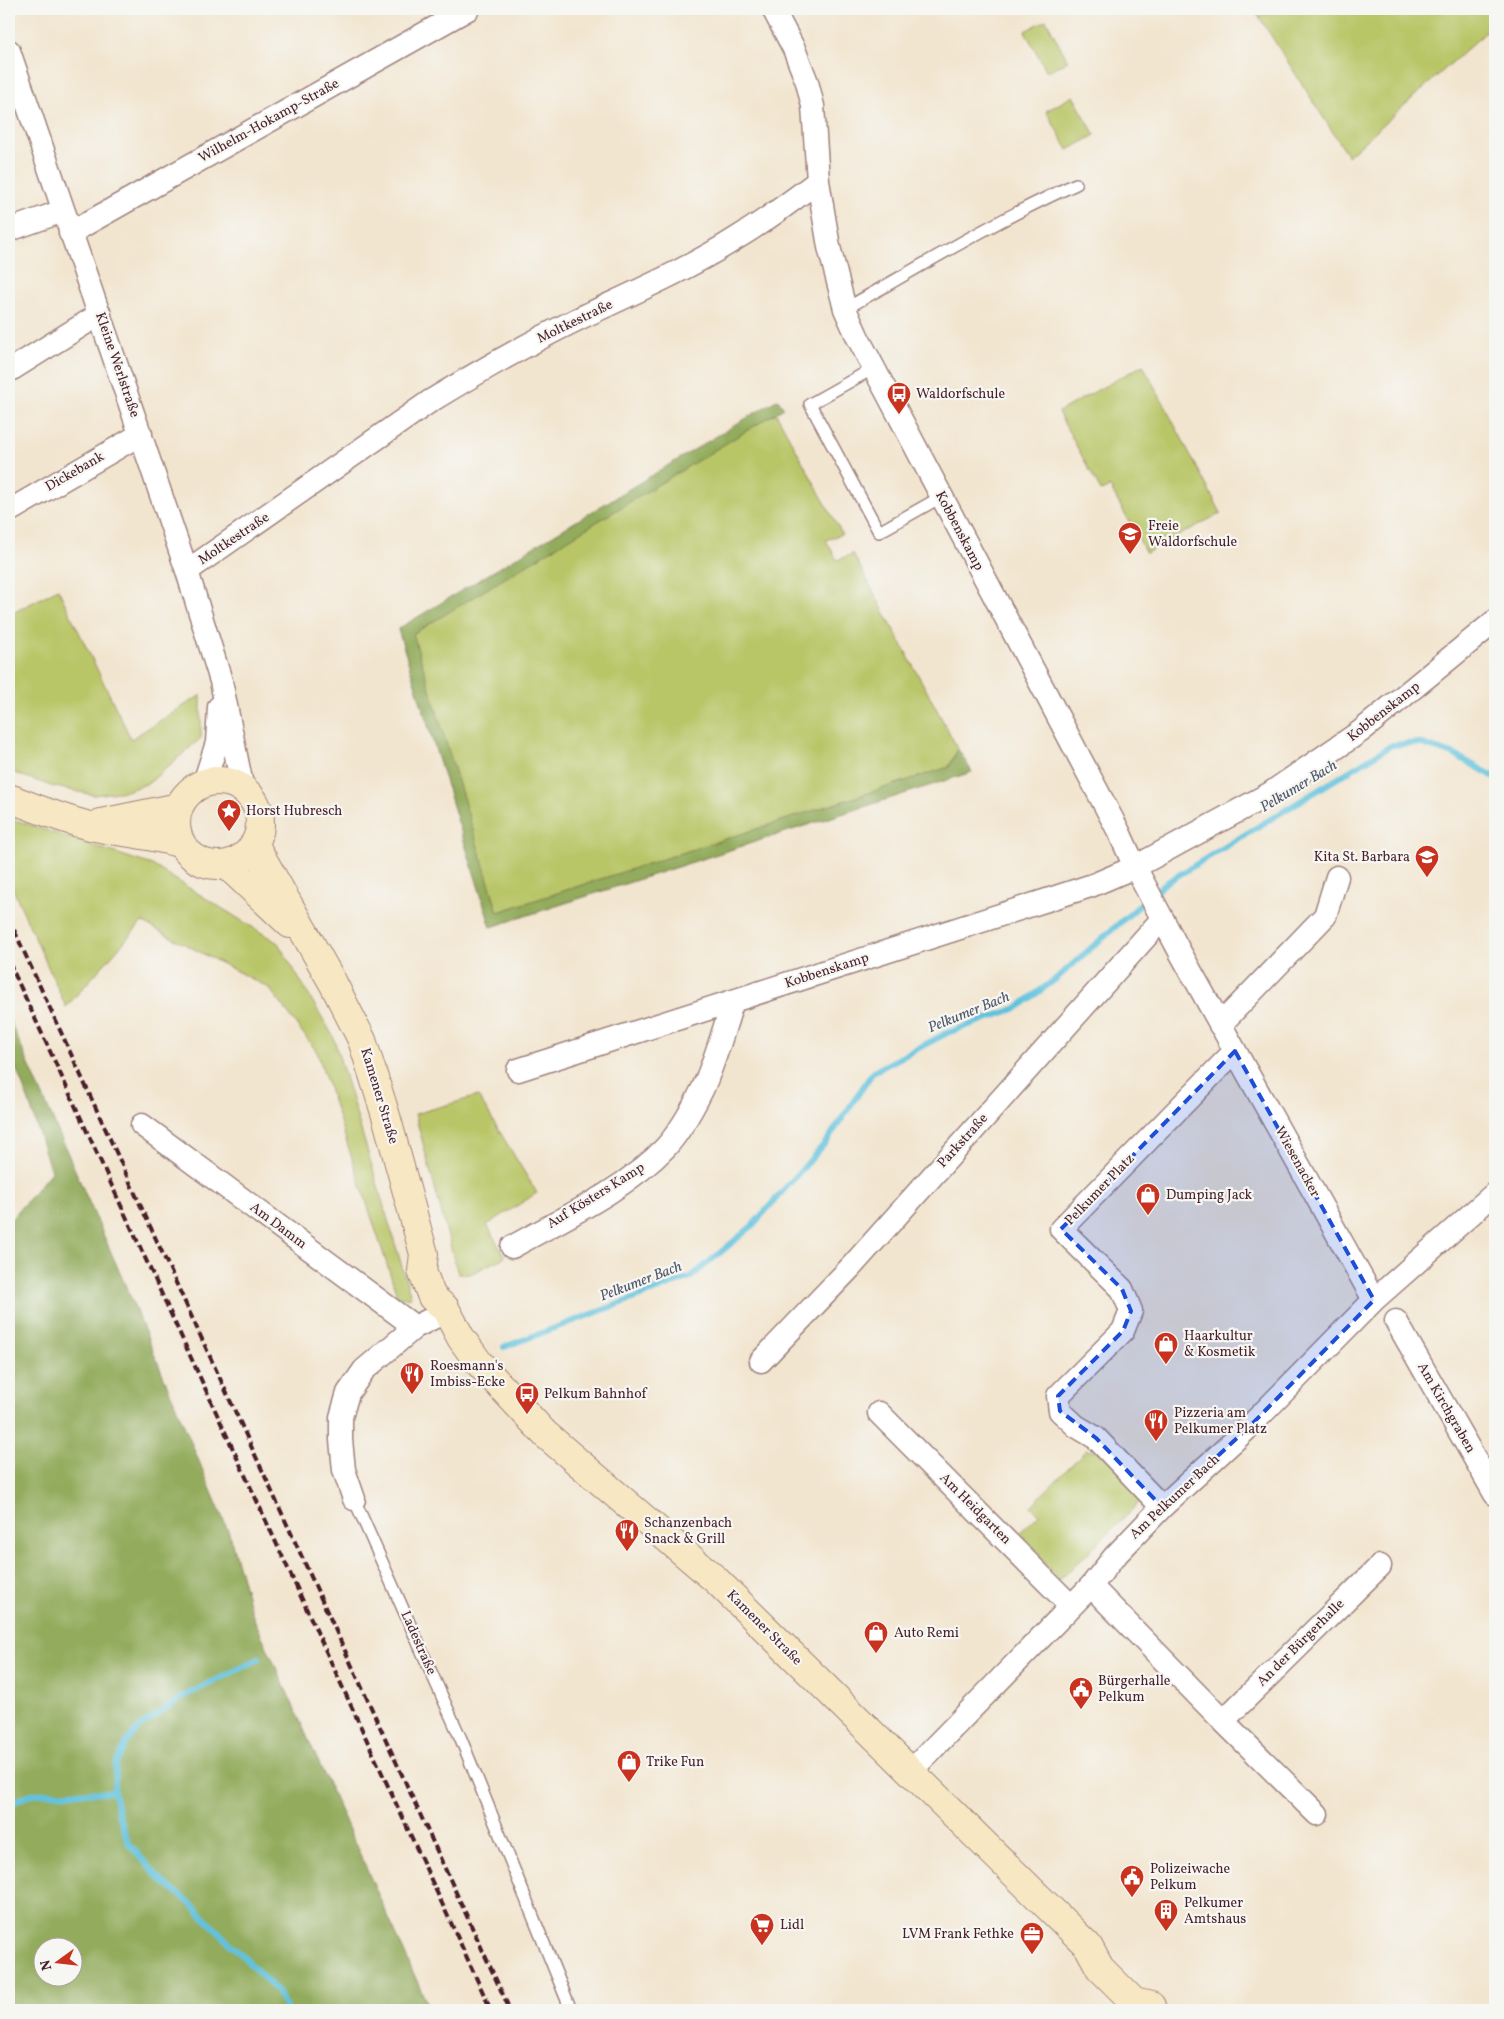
<svg xmlns="http://www.w3.org/2000/svg" width="1504" height="2019" viewBox="0 0 1504 2019" font-family="Vollkorn,serif">
<style>
.green{fill:#b9c668;stroke:#82724a}
.forest{fill:#92ab5c;stroke:#6e6544;fill-rule:evenodd}
.lines{fill:none;stroke-linecap:round;stroke-linejoin:round}
.stream{stroke:#60c2de;stroke-width:6}
.service-casing{stroke:#9e827d;stroke-width:14}
.minor-casing{stroke:#9e827d;stroke-width:25}
.secondary-casing{stroke:#9e827d;stroke-width:30}
.service{stroke:#fff;stroke-width:11}
.minor{stroke:#fff;stroke-width:22}
.secondary{stroke:#f7e8c3;stroke-width:28}
.rail{stroke:#4a1f2b;stroke-width:4;stroke-dasharray:8 4;stroke-linecap:butt}
.marked{fill:#1d4ed8;fill-opacity:0.2;stroke:#1d4ed8;stroke-width:4;stroke-dasharray:10 6;stroke-linejoin:round}
.labels{text-anchor:middle;dominant-baseline:central;stroke-width:4.5;stroke-linejoin:round;paint-order:stroke}
.street-label{font-size:14px;fill:#4a1f2b;stroke:#f6f6f2}
.poi-label{font-size:14px;fill:#4a1f2b;stroke:#f6f6f2;text-anchor:start}
.water-label{font-size:15px;font-style:italic;fill:#52586a;stroke:#f6f6f2}
</style>
<rect width="100%" height="100%" fill="#f6f6f2"/>
<filter id="ink" filterUnits="userSpaceOnUse"><feTurbulence type="fractalNoise" baseFrequency=".02" numOctaves="2"/><feDisplacementMap in="SourceGraphic" scale="10" xChannelSelector="R" yChannelSelector="G"/><feConvolveMatrix kernelMatrix="1 2 1 2 8 2 1 2 1" color-interpolation-filters="sRGB"/></filter>
<filter id="wash" filterUnits="userSpaceOnUse"><feTurbulence type="fractalNoise" baseFrequency=".0096" numOctaves="4" result="noise"/><feDisplacementMap in="SourceGraphic" scale="20" xChannelSelector="R" yChannelSelector="G"/><feGaussianBlur stdDeviation="1.12" result="paint"/><feColorMatrix in="noise" values="0 0 0 0 0 0 0 0 0 0 0 0 0 0 0 0 0 1.4 0 .05"/><feComposite in="paint" operator="in"/></filter>
<g filter="url(#wash)">
<rect width="100%" height="100%" fill="#f2e5cf"/>
<path class="green" d="M1254,9h241v15l-147,132z
M1046,20l22,41 -21,11 -22,-41z
M1073,96l22,39 -27,15 -22,-39z
M1143,365l78,148 -75,40 -36,-66 -9,4 -43,-79z
M776,413l66,121 -16,6 11,20 16,-6 105,195 -9,18 6,10 -464,150 -93,-298z
M58,589l73,150 70,-44v43l-52,45 -23,8 -32,4 -43,-9 -42,-15v-156z
M9,818l143,47 126,78 55,93 78,261 -13,1 -81,-246 -48,-64 -127,-66 -76,85 -57,-127z
M478,1096l59,97 -50,32 18,32 -35,17h-12l-43,-160z
M1086,1450l16,2 42,46 -84,82 -43,-45 22,-20 -8,-9z"/>
<path class="forest" d="M778,399l6,9 -371,226 85,278 451,-145 9,-18 14,23 -481,155 -93,-298z
M9,1019l118,270 102,244 23,81 178,396h-421v-788l42,-50 -22,-70 -20,-52zM42,1946h30v30h-30z"/>
<g class="lines">
<path class="stream" d="M504,1347l187,-70 61,-51 75,-85 46,-69 74,-39 70,-25 40,-30 107,-94 228,-139 27,-2 34,11 42,23
M259,1659l-73,36 -45,31 -14,15 -11,23 -2,28 5,24 10,28 33,37 29,23 85,86 11,20
M9,1804l22,-10 83,-2"/>
</g>
</g>
<g filter="url(#ink)">
<g class="lines">
<defs>
<path id="service" d="M845,309c76,-43 151,-89 231,-125
M874,368l-64,36 69,128 62,-35
M354,1499l107,240 110,271"/>
<path id="minor" d="M9,51l178,520 34,110 22,109
M9,230l54,-19
M70,233l398,-224
M9,371l91,-57
M9,511l132,-77
M187,571l242,-169c49,-30 98,-58 149,-83 55,-26 111,-50 162,-83 27,-16 53,-36 78,-55
M204,783l13,-40 2,-36
M1220,1025l105,-109 12,-39
M518,1070l526,-169 49,-16 42,-18 -16,-35 -261,-494 -13,-29 -16,-62 -11,-66 -5,-75 -6,-24 -13,-33 -21,-40
M142,1125l273,202
M512,1247c50,-28 113,-57 153,-99 15,-16 27,-38 37,-58 13,-28 21,-59 31,-89
M1374,1300l-194,-348 -45,-85 134,-73 92,-63 134,-110
M1396,1321l99,173
M761,1361l90,-94 311,-348
M879,1413l192,193
M354,1499l-10,-29 -3,-30v-23l7,-24 16,-23 51,-43 32,-16
M1162,1507l-66,-69 -20,-12 -16,-15 -2,-15 65,-65 8,-20 -9,-22 -61,-60 174,-178
M1091,1586l132,135 157,-155
M1223,1721l94,93
M910,1772l181,-186 23,-29 48,-50 85,-78 127,-129 121,-107"/>
<path id="secondary" d="M176 823a42 42 0 1 1 84 0a42 42 0 1 1-84 0Z
M9,798c26,10 53,21 81,28 30,7 61,8 91,18
M101,823l78,-16
M254,844l79,139 29,57 24,76 38,138 -2,17 10,26 13,11 16,30 18,25 66,71 171,146 372,366 12,22 34,34 17,4
M227,865l63,59"/>
</defs>
<use href="#service" class="service-casing"/>
<use href="#minor" class="minor-casing"/>
<use href="#secondary" class="secondary-casing"/>
<use href="#service" class="service"/>
<use href="#minor" class="minor"/>
<use href="#secondary" class="secondary"/>
<path class="rail" d="M9,919l501,1091
M9,962l482,1048"/>
</g>
</g>
<path class="marked" d="M1235,1051l139,249 -127,129 -85,78 -66,-69 -36,-27 -2,-15 65,-65 8,-20 -9,-22 -61,-60z"/>
<defs>
<symbol id="bus-pin" viewBox="-11 -11 22 30"><path d="M0 17L-7.5 6A9.5 9.5 0 1 1 7.5 6Z" fill="#c8321e" stroke="#f6f6f2"/><path d="M-5-6H5V4H4V6H2V4H-2V6H-4V4H-5ZM-3.5-4V0h7V-4ZM-3.5 1.2v1.5H-2V1.2ZM2 1.2v1.5H3.5V1.2Z" fill="#fff"/></symbol>
<symbol id="school-pin" viewBox="-11 -11 22 30"><path d="M0 17L-7.5 6A9.5 9.5 0 1 1 7.5 6Z" fill="#c8321e" stroke="#f6f6f2"/><path d="M0-5L7-2L0 1L-7-2ZM-4 1L0 2.5L4 1V4Q0 6-4 4Z" fill="#fff"/></symbol>
<symbol id="sight-pin" viewBox="-11 -11 22 30"><path d="M0 17L-7.5 6A9.5 9.5 0 1 1 7.5 6Z" fill="#c8321e" stroke="#f6f6f2"/><path d="M0-6L1.8-2.2L6-1.7L2.9 1.2L3.7 5.4L0 3.3L-3.7 5.4L-2.9 1.2L-6-1.7L-1.8-2.2Z" fill="#fff"/></symbol>
<symbol id="shop-pin" viewBox="-11 -11 22 30"><path d="M0 17L-7.5 6A9.5 9.5 0 1 1 7.5 6Z" fill="#c8321e" stroke="#f6f6f2"/><path d="M-5-2.5h2.3a2.7 3.5 0 0 1 5.4 0H5L5.5 6h-11ZM-1.5-2.5h3a1.5 2.3 0 0 0-3 0Z" fill="#fff"/></symbol>
<symbol id="restaurant-pin" viewBox="-11 -11 22 30"><path d="M0 17L-7.5 6A9.5 9.5 0 1 1 7.5 6Z" fill="#c8321e" stroke="#f6f6f2"/><path d="M-5-6h1v4h1v-4h1v4h1v-4h1v5L-1.5 .5V6h-2V.5L-5-1ZM5-6V6H3V1.5H1.5Q1.5-4 5-6Z" fill="#fff"/></symbol>
<symbol id="civic-pin" viewBox="-11 -11 22 30"><path d="M0 17L-7.5 6A9.5 9.5 0 1 1 7.5 6Z" fill="#c8321e" stroke="#f6f6f2"/><path d="M-.6-6.5H3V-4.5H.6V-3L4-1V1h2V6H-6V1h2V-1L-.6-3ZM-1.2 2.5V6h2.4V2.5Z" fill="#fff"/></symbol>
<symbol id="building-pin" viewBox="-11 -11 22 30"><path d="M0 17L-7.5 6A9.5 9.5 0 1 1 7.5 6Z" fill="#c8321e" stroke="#f6f6f2"/><path d="M-4-6H4V6H1V3H-1V6H-4ZM-2.5-4.3h1.7v1.8h-1.7ZM.8-4.3h1.7v1.8H.8ZM-2.5-1h1.7V.8h-1.7ZM.8-1h1.7V.8H.8Z" fill="#fff"/></symbol>
<symbol id="supermarket-pin" viewBox="-11 -11 22 30"><path d="M0 17L-7.5 6A9.5 9.5 0 1 1 7.5 6Z" fill="#c8321e" stroke="#f6f6f2"/><path d="M-6-5.5h2.5l.6 2H6L4.5 2H-2.5L-4.4-4H-6ZM-1.5 3.2a1.3 1.3 0 1 0 .1 0ZM3 3.2a1.3 1.3 0 1 0 .1 0Z" fill="#fff"/></symbol>
<symbol id="office-pin" viewBox="-11 -11 22 30"><path d="M0 17L-7.5 6A9.5 9.5 0 1 1 7.5 6Z" fill="#c8321e" stroke="#f6f6f2"/><path d="M-6-3h4V-5.5h4V-3h4V5H-6ZM-1-4.5V-3h2v-1.5ZM-6 0V1H6V0Z" fill="#fff"/></symbol>
</defs>
<g fill-rule="evenodd">
<use href="#bus-pin" x="885" y="380" width="28" height="38"/>
<use href="#school-pin" x="1116" y="520" width="28" height="38"/>
<use href="#sight-pin" x="215" y="797" width="28" height="38"/>
<use href="#school-pin" x="1413" y="843" width="28" height="38"/>
<use href="#shop-pin" x="1134" y="1181" width="28" height="38"/>
<use href="#shop-pin" x="1152" y="1330" width="28" height="38"/>
<use href="#restaurant-pin" x="398" y="1360" width="28" height="38"/>
<use href="#bus-pin" x="513" y="1380" width="28" height="38"/>
<use href="#restaurant-pin" x="1142" y="1407" width="28" height="38"/>
<use href="#restaurant-pin" x="613" y="1517" width="28" height="38"/>
<use href="#shop-pin" x="862" y="1619" width="28" height="38"/>
<use href="#civic-pin" x="1067" y="1675" width="28" height="38"/>
<use href="#shop-pin" x="615" y="1748" width="28" height="38"/>
<use href="#civic-pin" x="1118" y="1863" width="28" height="38"/>
<use href="#building-pin" x="1152" y="1897" width="28" height="38"/>
<use href="#supermarket-pin" x="748" y="1911" width="28" height="38"/>
<use href="#office-pin" x="1018" y="1920" width="28" height="38"/>
</g>
<g class="labels">
<g class="street-label">
<text transform="translate(269 121) rotate(-29)">Wilhelm-Hokamp-Straße</text>
<text transform="translate(575 322) rotate(-26)">Moltkestraße</text>
<text transform="translate(117 365) rotate(71)">Kleine Werlstraße</text>
<text transform="translate(75 472) rotate(-30)">Dickebank</text>
<text transform="translate(959 531) rotate(62)">Kobbenskamp</text>
<text transform="translate(234 539) rotate(-34)">Moltkestraße</text>
<text transform="translate(1384 712) rotate(-38)">Kobbenskamp</text>
<text transform="translate(827 971) rotate(-18)">Kobbenskamp</text>
<text transform="translate(379 1096) rotate(73)">Kamener Straße</text>
<text transform="translate(963 1141) rotate(-48)">Parkstraße</text>
<text transform="translate(1297 1162) rotate(61)">Wiesenacker</text>
<text transform="translate(1100 1190) rotate(-46)">Pelkumer Platz</text>
<text transform="translate(596 1196) rotate(-32)">Auf Kösters Kamp</text>
<text transform="translate(278 1226) rotate(37)">Am Damm</text>
<text transform="translate(1446 1408) rotate(60)">Am Kirchgraben</text>
<text transform="translate(1175 1497) rotate(-43)">Am Pelkumer Bach</text>
<text transform="translate(975 1509) rotate(45)">Am Heidgarten</text>
<text transform="translate(764 1628) rotate(45)">Kamener Straße</text>
<text transform="translate(418 1643) rotate(66)">Ladestraße</text>
<text transform="translate(1301 1643) rotate(-45)">An der Bürgerhalle</text>
</g>
<g class="poi-label">
<text x="916" y="394">Waldorfschule</text>
<text x="1148" y="526">Freie<tspan x="1148" dy="16">Waldorfschule</tspan></text>
<text x="246" y="811">Horst Hubresch</text>
<text x="1410" y="857" text-anchor="end">Kita St. Barbara</text>
<text x="1166" y="1195">Dumping Jack</text>
<text x="1184" y="1336">Haarkultur<tspan x="1184" dy="16">&amp; Kosmetik</tspan></text>
<text x="430" y="1366">Roesmann's<tspan x="430" dy="16">Imbiss-Ecke</tspan></text>
<text x="544" y="1394">Pelkum Bahnhof</text>
<text x="1174" y="1413">Pizzeria am<tspan x="1174" dy="16">Pelkumer Platz</tspan></text>
<text x="644" y="1523">Schanzenbach<tspan x="644" dy="16">Snack &amp; Grill</tspan></text>
<text x="894" y="1633">Auto Remi</text>
<text x="1098" y="1681">Bürgerhalle<tspan x="1098" dy="16">Pelkum</tspan></text>
<text x="646" y="1762">Trike Fun</text>
<text x="1150" y="1869">Polizeiwache<tspan x="1150" dy="16">Pelkum</tspan></text>
<text x="1184" y="1903">Pelkumer<tspan x="1184" dy="16">Amtshaus</tspan></text>
<text x="780" y="1925">Lidl</text>
<text x="1014" y="1934" text-anchor="end">LVM Frank Fethke</text>
</g>
<g class="water-label">
<text transform="translate(1299 787) rotate(-31)">Pelkumer Bach</text>
<text transform="translate(969 1013) rotate(-22)">Pelkumer Bach</text>
<text transform="translate(641 1282) rotate(-21)">Pelkumer Bach</text>
</g>
</g>
<rect width="1504" height="2019" fill="none" stroke="#f6f6f2" stroke-width="30"/>
<g transform="translate(58 1962) rotate(255)"><circle r="24" fill="#f6f6f2" stroke="#b1a0a2"/>
<path d="M0-4L9 19L0 12L-9 19Z" fill="#c8321e"/>
<text y="-8" font-size="14" font-weight="bold" text-anchor="middle" fill="#4a1f2b">N</text>
</g>
</svg>
